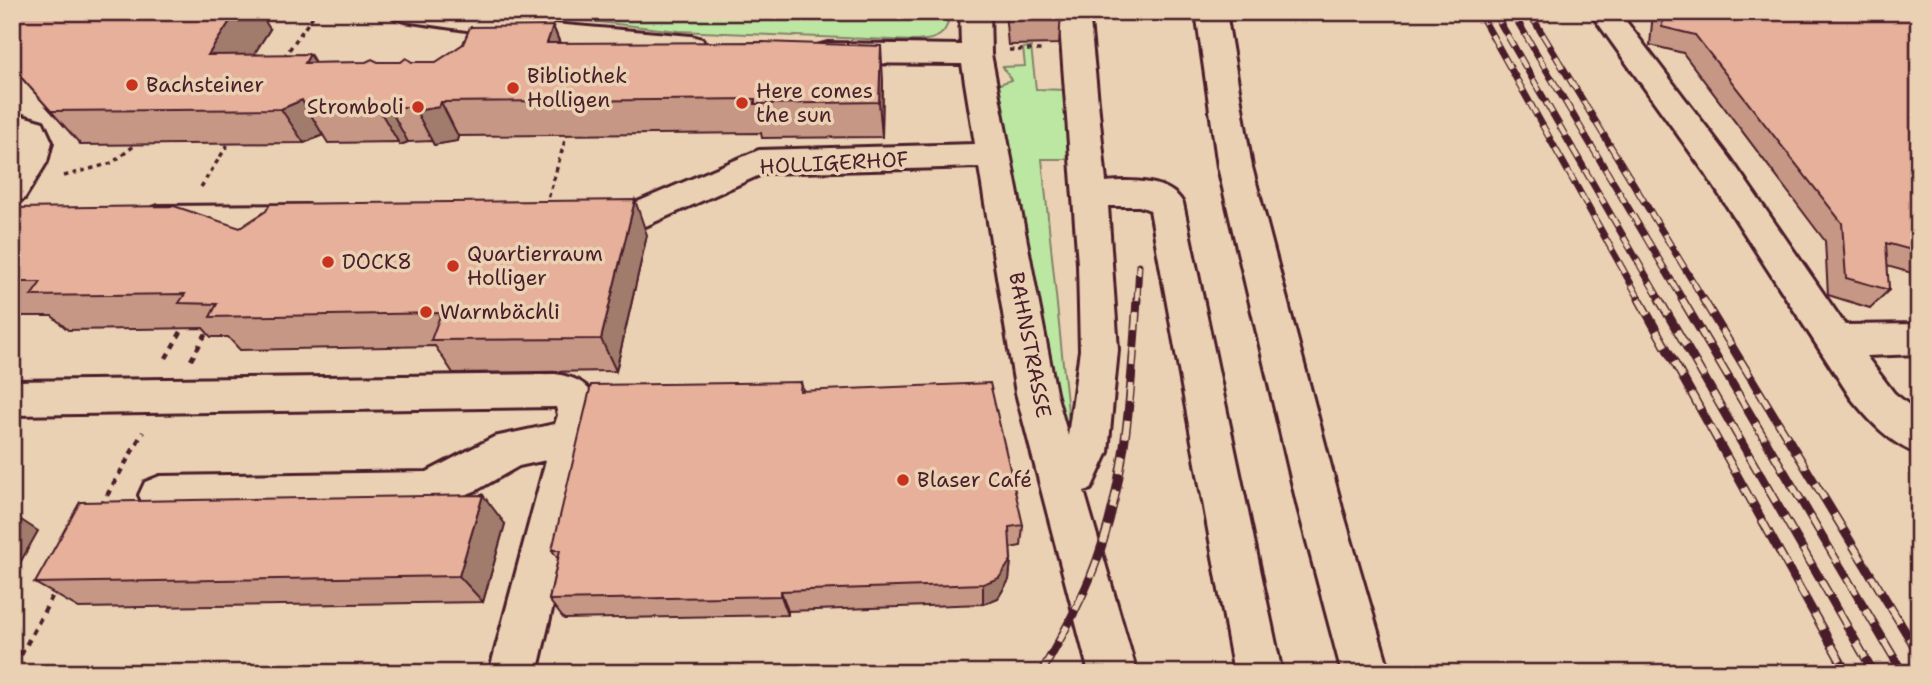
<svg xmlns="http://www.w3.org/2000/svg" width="1931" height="685" viewBox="0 0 1931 685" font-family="'Shantell Sans',sans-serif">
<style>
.green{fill:#bce7a3;stroke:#838367;stroke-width:2}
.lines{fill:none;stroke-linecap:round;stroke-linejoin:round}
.minor-casing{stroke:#4a1f2b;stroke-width:6}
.path-far1{stroke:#4a1f2b;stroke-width:3.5;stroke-dasharray:4.5 4.5;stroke-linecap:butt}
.path{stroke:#4a1f2b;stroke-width:4.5;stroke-dasharray:6 6;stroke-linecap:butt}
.minor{fill:#ebd1b3;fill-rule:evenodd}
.rail-far1-casing{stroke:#4a1f2b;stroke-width:7}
.rail-casing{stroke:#4a1f2b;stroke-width:9}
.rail-far1{stroke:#ebd1b3;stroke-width:4.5;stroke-dasharray:13;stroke-linecap:butt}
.rail{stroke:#ebd1b3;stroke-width:6;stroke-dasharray:18;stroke-linecap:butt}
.wall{fill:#c69784;stroke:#4a1f2b;stroke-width:2}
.shaded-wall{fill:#a17b6c;stroke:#4a1f2b;stroke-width:2}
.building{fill:#e6b09a;stroke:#4a1f2b;stroke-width:2}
.poi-dot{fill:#c8321e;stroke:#ebd1b3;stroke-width:2.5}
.labels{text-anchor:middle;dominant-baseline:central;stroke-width:7;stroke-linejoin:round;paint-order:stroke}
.poi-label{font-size:21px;fill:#4a1f2b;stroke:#ebd1b3;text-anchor:start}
.street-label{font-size:21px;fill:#4a1f2b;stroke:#ebd1b3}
</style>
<rect width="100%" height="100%" fill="#ebd1b3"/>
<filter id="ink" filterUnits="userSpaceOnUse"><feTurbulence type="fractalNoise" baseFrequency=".0143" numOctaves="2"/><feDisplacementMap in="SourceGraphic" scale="14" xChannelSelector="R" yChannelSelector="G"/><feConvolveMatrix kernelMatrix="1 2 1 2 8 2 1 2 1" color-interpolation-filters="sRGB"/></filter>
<g filter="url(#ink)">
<path class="green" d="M510,12h439c0,23 -12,28 -33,29l-238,-10z
M1031,47l5,42 30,1 3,69h-27l27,263 1,19h-5l-68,-356 14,-5 -8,-13 22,-1 -2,-18z"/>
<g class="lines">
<defs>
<path id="minor" d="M390,12h78l74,11 149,13 11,3 4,7 -4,7 -11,3 -149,-15 -138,-20 -10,-3z
M960,12h30l1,42 65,339 12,43 12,-86 -2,-86 -19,-252h30l17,170c24,-2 63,-3 77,21l99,470h-48l-84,-463 -11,-4h-31l10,144 -10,102 -17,37 -7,2 53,182h-48l-73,-280 -37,-226 -215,6 -125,56h-51l-12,-4 -5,-9 5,-9 12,-4h47l124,-53 216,-6 -13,-80 -134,-1 -11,-3 -4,-7 4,-7 11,-3 133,2z
M1196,12h30l26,155 90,341 48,165h-48l-44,-165 -80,-341z
M1590,12h29l111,146 115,167 74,-1v30l-53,2 28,37 25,20v41c-28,-9 -50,-34 -68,-56l-145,-224z
M12,113l31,9 9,20 -5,20 -23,37 -12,3v-39l8,-21 -2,-5 -6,-2z
M308,205l12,4 6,9 -6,9 -12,4 -150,1 -12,-4 -6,-9 6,-9 12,-4z
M555,374c26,4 41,14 43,41l-61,258h-48l57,-213 -27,6 -42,24 -49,20 -268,4 -15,-6 -6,-13 6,-13 15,-6 267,-4 67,-35 61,-13 3,-9 -2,-8 -544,8v-34z"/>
</defs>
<use href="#minor" class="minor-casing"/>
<path class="path-far1" d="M1009,50h33
M284,57l32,-45
M64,176l48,-13 23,-18
M201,187l31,-49
M546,206l22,-76"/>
<path class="path" d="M166,358l20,-35
M191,360l18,-32
M101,506l42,-74
M21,655l34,-64"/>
<use href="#minor" class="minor"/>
<defs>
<path id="rail-far1" d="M1479,12l161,288
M1494,12l166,288
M1512,12l171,288
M1529,12l175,288
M1137,300l2,-35"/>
<path id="rail" d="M1639,299l208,374
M1659,299l215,374
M1682,299l221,374
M1703,299l216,355
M1041,673c18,-31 35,-62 49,-95 36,-87 41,-186 47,-279"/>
</defs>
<use href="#rail-far1" class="rail-far1-casing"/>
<use href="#rail" class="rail-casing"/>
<use href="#rail-far1" class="rail-far1"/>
<use href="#rail" class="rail"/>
</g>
<path class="wall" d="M1005,12h56l-2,32 -51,1z
M1653,12h266v263l-32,-9 2,24 -19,18 -42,-13 -3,-54 -142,-188 -33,-8z
M553,26l7,17 323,37 -1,57 -120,1 -1,-5 -303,3 -1,5 -23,4 -2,-4 -24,1 -8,3 -3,-3 -69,1 -5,-8 -19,8 -223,2 -69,-78 258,-38 -16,25 62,9 120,-1z
M12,208l228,20 407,7 -31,136 -163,2 -18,-27 -195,4 -12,-13h-17l-8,-9 -135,2 -16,-14h-40z
M801,382l2,8 220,135 -2,21 -11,2 1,12 -2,20 -11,18 -15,6 -195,7v4l-224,4 -15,-19 9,-41 -6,-9z
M505,524l-22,78 -404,6 -44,-25z"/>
<path class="shaded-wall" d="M236,12h23l11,17 -38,60 -24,-34z
M553,26l13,34 -19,-17z
M881,46l2,34 -1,57 -3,-35z
M310,54l21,34 -26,-25z
M302,100l21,35 -19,8 -23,-34z
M441,102l17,34 -1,5 -23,4 -18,-34z
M389,107l19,35 -8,3 -20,-34z
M635,200l12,35 -31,136 -15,-32z
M483,495l22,29 -22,78 -24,-26z
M12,514l26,17 -26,46z
M1011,560l-2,20 -11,18 -15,6v-20z
M781,591l7,20v4l-7,-19z"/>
<path class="building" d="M12,12h224l-28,43 102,-1 -5,9 61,-1 6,-3 6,3h23l5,-4 6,4h24l27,-18 7,-17 83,-1 -6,17 216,-1 118,4 -2,56 -124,2v-5l-314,3 -2,5 -23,4 -3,-4h-24l-9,4 -3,-3h-71l-4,-8 -21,9 -230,2 -39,-44z
M1663,12h256v240l-33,-9 3,47 -43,-12 -4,-55 -147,-188 -33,-8z
M635,200l-34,139 -170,1 10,-27 -231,4 7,-13 -38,-1 6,-9 -154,2 10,-14h-29v-74l162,-2 66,22 26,-17 4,-7z
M801,382l-1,9 190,-8 33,142 -14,2 2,33 -12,18 -16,6 -202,7v5l-232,4 11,-50h-8l39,-165z
M483,495l-24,81 -424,7 45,-81z"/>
</g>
<g class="poi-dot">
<circle cx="132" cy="85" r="7"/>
<circle cx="513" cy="88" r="7"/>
<circle cx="742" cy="103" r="7"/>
<circle cx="418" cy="107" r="7"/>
<circle cx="328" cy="262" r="7"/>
<circle cx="453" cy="266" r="7"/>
<circle cx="426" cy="312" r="7"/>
<circle cx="903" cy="480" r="7"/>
</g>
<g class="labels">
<g class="poi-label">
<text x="527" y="76">Bibliothek<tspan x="527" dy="24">Holligen</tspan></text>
<text x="146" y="85">Bachsteiner</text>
<text x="756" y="91">Here comes<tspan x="756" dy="24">the sun</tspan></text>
<text x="404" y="107" text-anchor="end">Stromboli</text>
<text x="467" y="254">Quartierraum<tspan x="467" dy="24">Holliger</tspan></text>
<text x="342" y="262">DOCK8</text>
<text x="440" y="312">Warmbächli</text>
<text x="917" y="480">Blaser Café</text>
</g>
<g class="street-label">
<text transform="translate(834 163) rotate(-3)">HOLLIGERHOF</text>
<text transform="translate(1030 345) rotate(79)">BAHNSTRASSE</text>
</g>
</g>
<rect width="1931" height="685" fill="none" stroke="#ebd1b3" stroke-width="42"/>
<rect x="21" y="21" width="1889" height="643" fill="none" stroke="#4a1f2b" stroke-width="2.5" filter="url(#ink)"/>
</svg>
